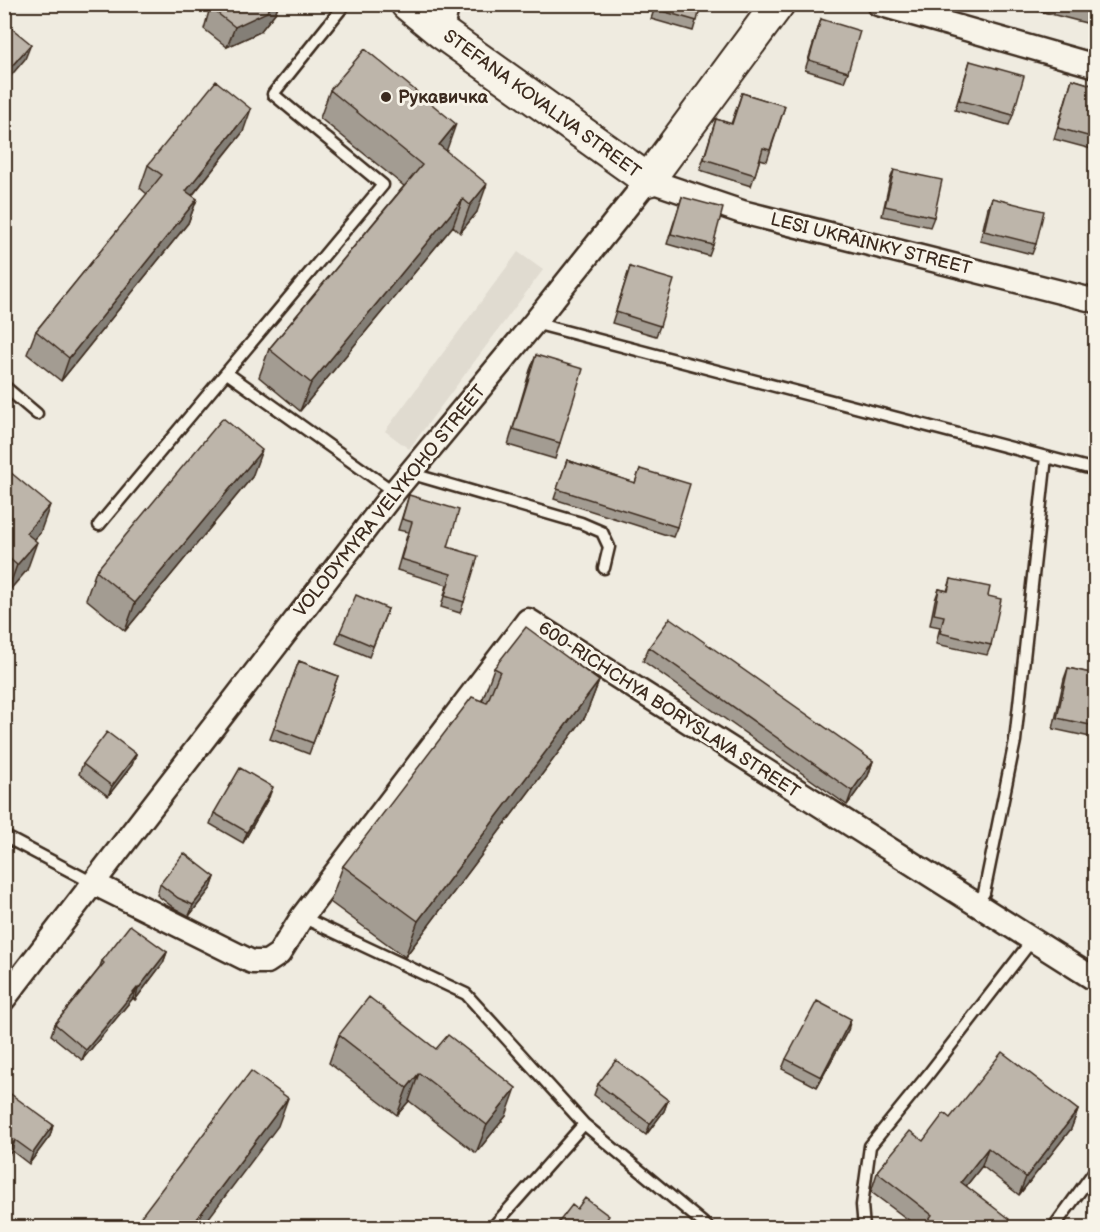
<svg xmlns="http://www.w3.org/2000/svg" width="1100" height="1232" viewBox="0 0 1100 1232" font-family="'Balsamiq Sans',sans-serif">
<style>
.built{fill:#e0dbd0}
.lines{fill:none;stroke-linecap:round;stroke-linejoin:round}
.lane-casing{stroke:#3b2a1e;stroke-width:15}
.street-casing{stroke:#3b2a1e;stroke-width:27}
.secondary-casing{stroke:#3b2a1e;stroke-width:36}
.lane{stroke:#f7f3e8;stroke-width:10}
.street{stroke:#f7f3e8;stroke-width:22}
.secondary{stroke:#f7f3e8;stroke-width:32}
.wall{fill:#a39c92;stroke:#3b2a1e;stroke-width:1.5}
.shaded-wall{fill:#847f77;stroke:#3b2a1e;stroke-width:1.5}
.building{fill:#bdb5aa;stroke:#3b2a1e;stroke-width:1.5}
.poi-dot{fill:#3b2a1e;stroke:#f7f3e8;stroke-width:2}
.labels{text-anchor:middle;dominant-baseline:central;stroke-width:6;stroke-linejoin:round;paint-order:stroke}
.poi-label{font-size:18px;font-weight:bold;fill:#3b2a1e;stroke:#f7f3e8;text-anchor:start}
.street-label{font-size:18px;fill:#3b2a1e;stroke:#f7f3e8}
</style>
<rect width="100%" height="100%" fill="#efebe0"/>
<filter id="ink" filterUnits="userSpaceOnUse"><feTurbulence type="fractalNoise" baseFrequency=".0167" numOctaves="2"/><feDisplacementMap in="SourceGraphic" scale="12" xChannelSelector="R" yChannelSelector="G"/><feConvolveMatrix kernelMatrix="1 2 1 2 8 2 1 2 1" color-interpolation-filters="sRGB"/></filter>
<g filter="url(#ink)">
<path class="built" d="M518,252l25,18 -134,179 -24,-18z"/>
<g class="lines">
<defs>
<path id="lane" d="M534,323l562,147
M227,373l167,119
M4,386l33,28
M409,473l172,50 21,9 7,15 -5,21
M99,525l284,-340 -110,-91 72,-90
M4,836l89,47
M975,905l9,-12 31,-152 31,-284
M302,917l164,77 118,130 125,104
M492,1228l92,-104
M864,1228l-2,-23 8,-59 57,-70 106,-137
M1053,1228l43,-59"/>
<path id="street" d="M878,4l218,62
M441,32l7,-28
M93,883l159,79h15l12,-8 23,-37 226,-297 568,360
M4,999l390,-507 140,-169 114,-143 94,32 354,89"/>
<path id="secondary" d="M407,4l34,28 207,148 130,-176"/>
</defs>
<use href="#lane" class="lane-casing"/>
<use href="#street" class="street-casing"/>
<use href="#secondary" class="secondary-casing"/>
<use href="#lane" class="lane"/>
<use href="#street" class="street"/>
<use href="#secondary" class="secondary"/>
</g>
<path class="wall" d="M211,4h68l-4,9 -15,19 -33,15 -23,-18z
M656,4h45l-8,27 -42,-12z
M1037,4h58v18l-1,3 -59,-15z
M821,19l27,53 -4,10 -39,-12z
M970,61l43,54 -4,10 -54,-15z
M1072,79l23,7v64l-41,-11z
M330,90l116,61 31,61 -17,21 -7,-7 -153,185 -41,-34 10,-28 135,-163 -84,-68z
M742,93l43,13 -18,55 -7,-2 -9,27 -51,-16 16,-51 15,5z
M243,132l-51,64 5,3 -9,24 -127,158 -34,-27 9,-23 111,-137 -7,-6 8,-23z
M894,170l40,47 -4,10 -48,-11 8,-36z
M682,197l31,48 -4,11 -42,-12z
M992,198l44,46 -4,10 -52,-13 8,-33z
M630,267l30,59 -4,10 -44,-13z
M536,355l24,88 -5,16 -47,-14 22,-75z
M567,460l68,23 5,-14 37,58 -4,10 -119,-38z
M4,467l36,66 -6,7 -7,30 -20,23 -3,-3z
M252,477l-127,154 -39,-32 10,-28z
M409,495l39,52 16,55 -4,11 -19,-6 6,-22 -50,-15 11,-38 -10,-2z
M951,579l37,17 3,49 -4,10 -51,-11 4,-17 -10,-2 5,-25 4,-11 8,2z
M388,609l-19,48 -33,-14 4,-11z
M649,647l224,114 -5,15 -21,29 -204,-144z
M299,661l39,15 -29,78 -39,-15z
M494,668l105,13 -14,36 -180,240 -75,-55 13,-36 139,-165z
M1068,668l27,6v64l-42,-9 11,-50z
M136,754l-4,11 -24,31 -29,-22 4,-10z
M269,797l-26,46 -33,-19 4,-11z
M215,877l-4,11 -22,28 -15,-8 -17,-13 3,-11z
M167,952l-4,11 -28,37 -2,-2 -51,62 -31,-25 4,-11 44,-55 3,-8z
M848,1030l-31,57 -35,-18 4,-10z
M339,1035l167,81 -30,37 -67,-52 -12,14 -68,-52z
M598,1084l70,16 -4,11 -18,24 -52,-40z
M4,1096l49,29 -3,11 -21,28 -17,-13 -8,9z
M1078,1110l-7,19 -52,66 -37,-29 -16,20 40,41h-88l-47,-35 7,-22 45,-29 27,-23z"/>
<path class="shaded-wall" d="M273,4h6l-4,9 -15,19 -33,15 8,-20z
M31,44l-6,15 -21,25v-9z
M251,109l-8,23 -66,82 9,-23z
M456,124l-10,28 -7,-7z
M487,184l-10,28 -17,21 10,-28z
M197,199l-9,24 -127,158 8,-23z
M463,199l-10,27 -153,185 11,-28z
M262,450l-10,27 -127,154 10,-28z
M50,505l-10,28 -24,28 10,-28z
M37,542l-10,28 -20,23 10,-28z
M599,681l-14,36 -180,240 13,-36z
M136,754l-4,11 -24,31 4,-10z
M873,761l-5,15 -21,29 5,-14z
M273,787l-4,10 -26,46 4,-11z
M215,877l-4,11 -22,28 4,-11z
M167,952l-4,11 -28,37 3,-11z
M137,988l-4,10 -51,62 4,-10z
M851,1019l-3,11 -31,57 4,-10z
M419,1073l-10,28 -12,14 10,-27z
M516,1088l-10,28 -30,37 11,-28z
M288,1098l-10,28 -76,101h-11z
M668,1100l-4,11 -18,24 4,-11z
M1078,1110l-7,19 -52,66 7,-18z
M53,1125l-3,11 -21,28 4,-11z
M15,1140l-3,11 -8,9v-5z
M988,1148l-6,18 -27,34 6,-18z"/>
<path class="building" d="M213,4h60l-6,8 -32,15 -23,-18z
M657,4h44l-4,17 -42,-12z
M1060,4h35v10z
M821,19l39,12 -12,41 -39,-12z
M4,22l27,22 -27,31z
M365,49l91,75 -17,21 48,39 -17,21 -7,-6 -152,184 -42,-34 153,-184 -92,-75z
M970,61l54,15 -11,39 -54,-15z
M1072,79l23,7v52l-37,-10z
M216,81l35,28 -65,82 11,8 -128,159 -33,-27 126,-156 -14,-10z
M742,93l43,13 -15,44 -7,-2 -8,27 -51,-16 12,-40 16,5z
M894,170l48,10 -8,37 -49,-11z
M682,197l41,11 -10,37 -42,-11z
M992,198l52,13 -8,33 -52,-13z
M630,267l44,13 -14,46 -44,-14z
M536,355l47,14 -23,74 -47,-14z
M223,418l39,32 -127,153 -39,-32z
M567,460l68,23 5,-14 50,15 -13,43 -120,-38z
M4,467l46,38 -24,28 11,9 -20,23 -13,-11z
M409,495l50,15 -11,37 30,9 -14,46 -19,-6 6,-22 -50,-15 11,-37 -10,-3z
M951,579l39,8 -2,9 13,3 -10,46 -51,-12 4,-17 -10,-2 5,-25 9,2z
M356,595l32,14 -15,37 -33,-14z
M670,618l203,143 -21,30 -203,-144z
M526,627l73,54 -181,240 -75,-55 129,-169 15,6 13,-32 -6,-3z
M299,661l39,15 -25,67 -39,-15z
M1068,668l27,6v52l-38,-8z
M107,732l29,22 -24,32 -29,-22z
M240,768l33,19 -26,45 -33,-19z
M184,853l31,24 -22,28 -15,-7 -18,-14z
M130,925l37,27 -29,37 -1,-1 -51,62 -31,-26 49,-61 -2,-2z
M369,997l67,52 12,-14 68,53 -29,37 -68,-52 -12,15 -68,-53z
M817,1001l34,18 -30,58 -35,-18z
M1002,1052l76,58 -52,67 -38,-29 -27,34 48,37 -7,8h-79l9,-12 -54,-42v-3l32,-39 13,10 21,-28 6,5z
M616,1060l52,40 -18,24 -52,-40z
M251,1071l37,27 -97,129h-58z
M8,1092l45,33 -20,28 -18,-13 -11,15v-59z
M585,1198l24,18 -3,4 10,7h-61l17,-22 5,4z"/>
</g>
<circle class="poi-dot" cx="386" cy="97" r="6"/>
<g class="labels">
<g class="poi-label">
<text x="398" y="97">Рукавичка</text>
</g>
<g class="street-label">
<text transform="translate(542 104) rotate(36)">STEFANA KOVALIVA STREET</text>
<text transform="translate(871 244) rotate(14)">LESI UKRAINKY STREET</text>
<text transform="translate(390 501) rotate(-51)">VOLODYMYRA VELYKOHO STREET</text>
<text transform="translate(669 710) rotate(33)">600-RICHCHYA BORYSLAVA STREET</text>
</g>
</g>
<rect width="1100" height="1232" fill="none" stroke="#f7f3e8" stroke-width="24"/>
<rect x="12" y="12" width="1076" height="1208" fill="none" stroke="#3b2a1e" stroke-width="2" filter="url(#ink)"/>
</svg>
